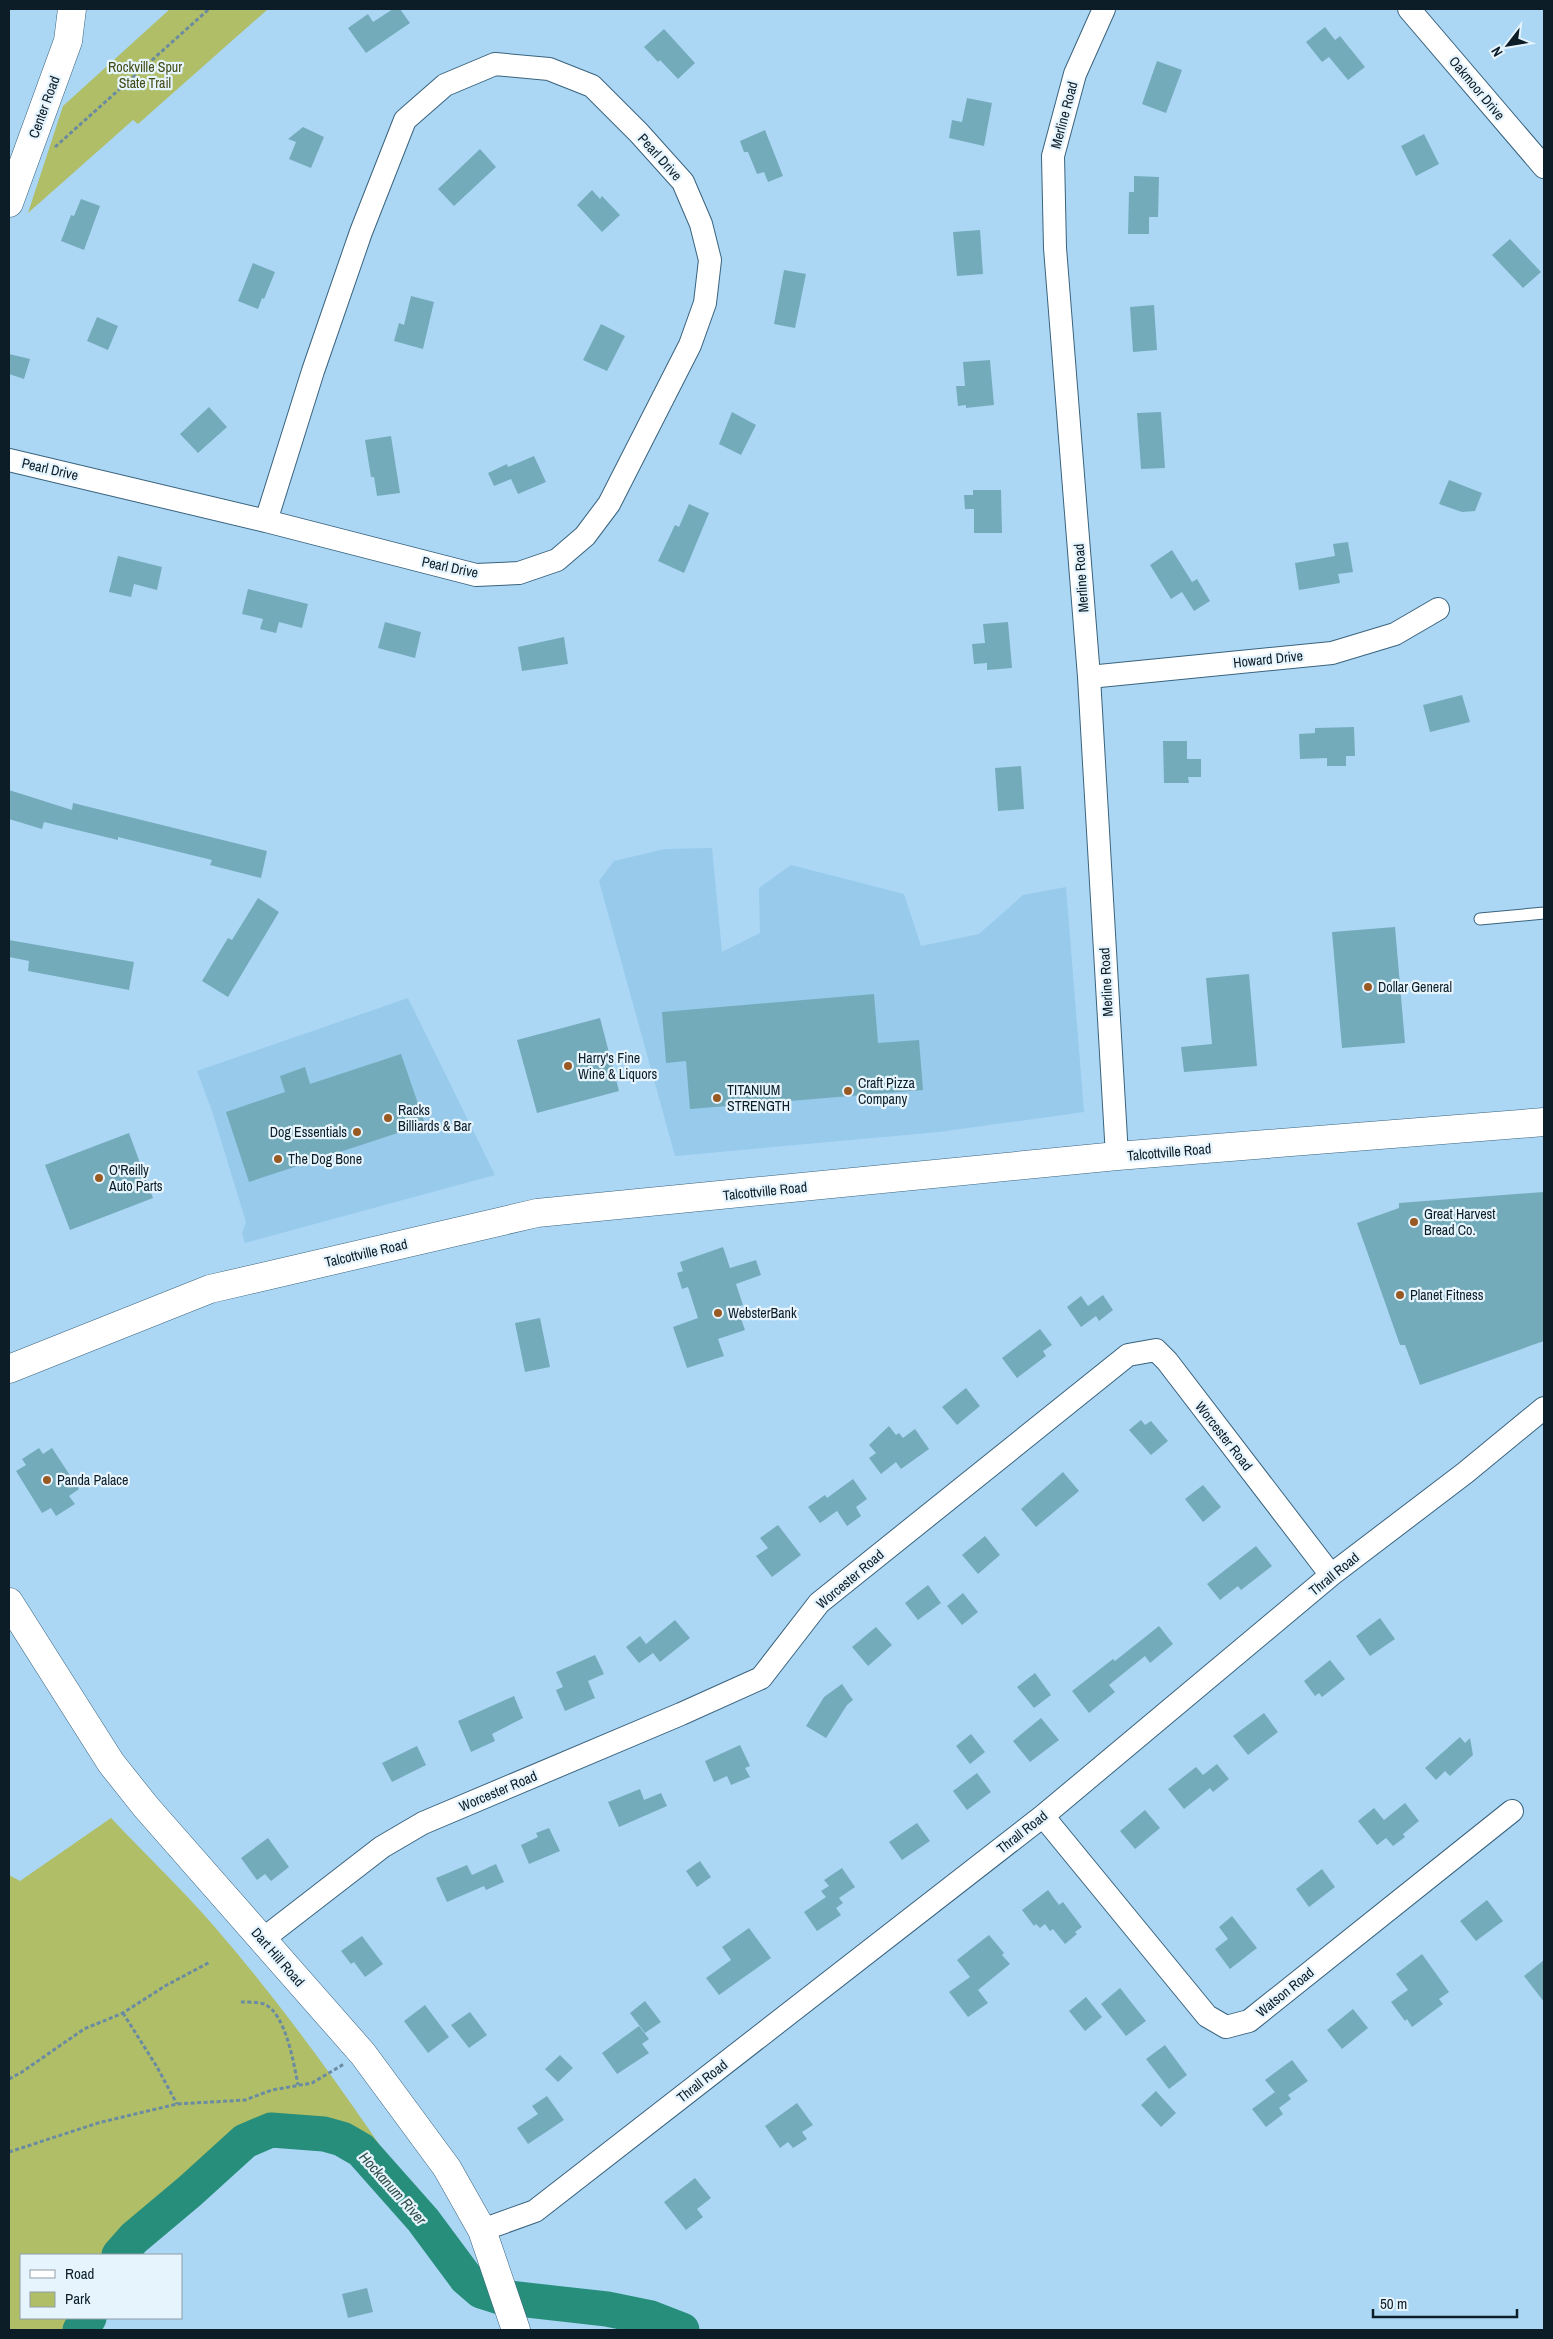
<svg xmlns="http://www.w3.org/2000/svg" width="1553" height="2339" viewBox="0 0 1553 2339" font-family="'Archivo Narrow',sans-serif">
<style>
.built{fill:#97caeb}
.green{fill:#afbe67}
.lines{fill:none;stroke-linecap:round;stroke-linejoin:round}
.river{stroke:#278e7b;stroke-width:35}
.building{fill:#74abbb}
.service-casing{stroke:#3a637d;stroke-width:13}
.minor-casing{stroke:#3a637d;stroke-width:24}
.tertiary-casing{stroke:#3a637d;stroke-width:29}
.secondary-casing{stroke:#3a637d;stroke-width:29}
.primary-casing{stroke:#3a637d;stroke-width:29}
.path{stroke:#6a8ba1;stroke-width:3;stroke-dasharray:4 2.5;stroke-linecap:butt}
.service{stroke:#fff;stroke-width:11}
.minor{stroke:#fff;stroke-width:22}
.tertiary{stroke:#fff;stroke-width:28}
.secondary{stroke:#fff;stroke-width:28}
.primary{stroke:#fff;stroke-width:28}
.poi-dot{fill:#985922;stroke:#e6f4fd;stroke-width:2}
.labels{text-anchor:middle;dominant-baseline:central;stroke-width:4.5;stroke-linejoin:round;paint-order:stroke}
.park-label{font-size:14px;fill:#434b15;stroke:#e6f4fd}
.street-label{font-size:14px;fill:#0c1d28;stroke:#e6f4fd}
.poi-label{font-size:14px;fill:#0c1d28;stroke:#e6f4fd;text-anchor:start}
.water-label{font-size:15px;font-style:italic;fill:#314f48;stroke:#e6f4fd}
</style>
<rect width="100%" height="100%" fill="#abd7f5"/>
<path class="built" d="M712,848l10,104 38,-19 -1,-45 32,-23 113,29 17,52 58,-12 44,-39 43,-8 18,225 -145,20 -264,24 -76,-275 15,-20 51,-12z
M408,998l87,177 -250,68 -3,-10 4,-11 -34,-111 -15,-40z"/>
<path class="green" d="M170,9h98l-130,115 -5,-4 -105,93 35,-107z
M111,1818c34,36 70,70 102,107 81,93 153,198 221,301l2,10c-20,-25 -66,-86 -94,-97 -14,-6 -30,-6 -45,-8 -16,-1 -30,-2 -45,6 -25,12 -42,37 -62,55 -24,20 -53,37 -71,63h-98v63h68l-9,12h-71v-455l11,6z"/>
<g class="lines">
<path class="river" d="M119,2255l15,-17 56,-47 55,-50 26,-11 53,4 18,5 19,11 62,70 43,58 15,13 19,6 107,12 44,9 31,12
M80,2330l9,-12"/>
</g>
<path class="building" d="M393,9h7l10,14 -44,30 -18,-25 20,-14 5,8z
M1325,27l10,13 5,-4 25,31 -17,13 -19,-23 -7,5 -16,-20z
M664,29l31,34 -17,16 -18,-19 -2,2 -14,-15z
M1157,61l25,9 -16,43 -24,-9z
M967,98l25,5 -8,43 -35,-8 3,-18 10,2z
M303,127l21,10 -13,31 -22,-9 7,-17 -8,-3z
M765,130l18,46 -15,6 -4,-10 -7,2 -9,-22h-4l-4,-11z
M1424,134l15,30 -23,12 -15,-30z
M480,149l16,18 -42,39 -16,-17z
M1134,176l25,1 -1,40h-9v17h-21l1,-42h5z
M592,190l8,9 2,-3 18,19 -18,17 -25,-27z
M81,199l19,7 -16,44 -23,-9 10,-26 3,1z
M980,230l3,44 -26,2 -4,-44z
M1510,239l31,33 -18,16 -31,-33z
M253,263l22,9 -11,27 -2,-1 -4,11 -20,-8z
M784,270l22,4 -11,54 -21,-4z
M411,296l23,6 -11,47 -29,-8 5,-18 5,2z
M1154,305l3,45 -24,2 -3,-45z
M97,317l21,9 -10,24 -21,-9z
M601,324l24,12 -18,35 -24,-11z
M9,354l21,5 -6,20 -15,-5z
M990,360l4,45 -28,3v-3l-8,1 -2,-20h9l-2,-24z
M209,407l18,20 -29,26 -18,-19z
M732,412l24,13 -15,30 -22,-11z
M1161,412l4,56 -24,1 -4,-56z
M391,436l9,57 -23,3 -3,-19h-3l-6,-37z
M534,456l12,26 -28,12 -7,-15 -17,7 -6,-13 19,-9 1,3z
M1449,480l33,13 -7,18 -13,1 -23,-8z
M973,490h28l1,43h-28v-24h-9l-1,-14h9z
M689,504l20,9 -25,60 -26,-12 17,-36 4,2z
M1348,542l5,30 -15,2 2,9 -41,7 -4,-27 40,-7 -2,-12z
M1172,550l20,32 5,-3 13,22 -16,10 -12,-19 -11,7 -21,-34z
M118,556l44,11 -5,23 -23,-6 -3,13 -22,-5z
M248,589l60,15 -6,24 -23,-6 -3,11 -16,-4 3,-10 -21,-5z
M385,622l36,10 -6,26 -37,-10z
M1008,622l4,46 -25,2v-7l-13,1 -2,-20 13,-1 -2,-19z
M564,637l4,27 -46,7 -4,-24z
M1462,695l8,27 -40,10 -7,-27z
M1354,727l1,29h-9v10h-19v-8l-27,1 -1,-25 16,-1v-5z
M1163,741h24v18h14v18h-13l1,6h-25z
M1021,766l3,43 -26,2 -3,-43z
M9,790l63,20 1,-7 194,48 -6,27 -51,-13 2,-5 -94,-23v3l-74,-18 -2,7 -33,-10z
M258,898l21,14 -51,85 -26,-16 26,-43 4,2z
M1395,927l10,116 -63,5 -10,-116z
M9,940l125,22 -5,28 -101,-19 1,-10 -20,-4z
M1249,974l8,92 -73,6 -3,-25 31,-3 -6,-66z
M874,994l4,49 41,-3 4,50 -233,19 -4,-48 -20,2 -4,-51z
M600,1018l19,73 -82,22 -20,-73z
M401,1054l24,70 -176,58 -23,-70 59,-20 -5,-16 25,-9 5,17z
M129,1133l24,65 -83,32 -25,-65z
M1544,1192v149l-124,44 -15,-40h-5l-43,-122 42,-15v-5z
M723,1247l7,21 26,-8 5,15 -25,9 7,21 -6,2 8,23 -27,9 6,17 -37,12 -14,-41 25,-9 -10,-31 -6,2 -5,-16 6,-2 -3,-9z
M1103,1295l10,15 -14,11 -3,-5 -15,11 -14,-20 14,-11 7,10z
M540,1318l10,49 -25,5 -10,-49z
M1040,1329l12,16 -9,6 3,5 -29,22 -15,-20z
M966,1388l14,18 -23,19 -15,-18z
M1141,1420l4,5 6,-4 17,20 -17,14 -22,-25z
M889,1426l7,9 3,-2 4,5 12,-9 14,20 -28,20 -5,-7 -15,12 -12,-16 7,-5 -7,-8z
M39,1448l4,6 9,-6 27,41 -10,7 6,8 -19,12 -5,-8 -9,5 -26,-42 10,-6 -4,-6z
M1063,1472l16,19 -43,36 -15,-18z
M853,1479l14,20 -11,8 5,9 -14,10 -10,-15 -17,12 -12,-16 17,-12 2,3z
M1203,1485l18,22 -18,15 -18,-23z
M778,1525l23,30 -29,22 -16,-21 12,-8 -8,-10z
M985,1536l15,19 -22,19 -16,-19z
M1256,1546l16,20 -31,24 -3,-4 -18,14 -13,-16z
M928,1585l13,18 -23,17 -13,-17z
M963,1593l15,19 -16,13 -15,-19z
M1380,1618l15,21 -25,17 -14,-20z
M675,1620l15,18 -30,24 -7,-9 -14,10 -13,-16 14,-11 6,8z
M1159,1626l14,18 -23,19 -5,-7 -36,29 6,7 -26,21 -17,-22 41,-32 2,2z
M876,1627l16,18 -24,21 -16,-19z
M595,1655l9,19 -16,7 7,17 -30,13 -9,-21 7,-3 -7,-15z
M1330,1660l15,19 -23,18 -3,-4 -4,3 -11,-15z
M1035,1673l16,22 -17,13 -17,-21z
M842,1684l11,16 -6,5 -21,33 -20,-12 18,-29z
M514,1696l9,22 -31,16 3,7 -24,11 -13,-31z
M1264,1713l14,19 -30,23 -15,-19z
M1041,1718l18,22 -29,22 -17,-21z
M971,1734l14,18 -15,12 -14,-18z
M1460,1737l5,6 5,-5 3,17 -23,21 -5,-5 -9,9 -11,-12z
M740,1745l10,21 -5,2 5,9 -19,8 -4,-9 -13,6 -9,-21z
M417,1746l9,19 -34,17 -10,-19z
M1217,1764l12,15 -16,13 -3,-4 -26,21 -16,-20 28,-22 7,8z
M977,1773l14,19 -24,18 -14,-19z
M640,1789l4,11 17,-7 6,13 -48,21 -11,-25z
M1405,1803l14,18 -16,13 2,3 -12,9 -7,-8 -9,7 -19,-24 16,-13 10,12z
M1145,1810l15,18 -25,21 -15,-18z
M917,1823l13,18 -28,19 -13,-18z
M549,1828l11,23 -31,13 -8,-19 17,-8 -2,-4z
M268,1838l21,29 -18,14 -6,-7 -8,6 -16,-22z
M700,1861l11,16 -14,10 -11,-16z
M496,1864l8,18 -18,8 -2,-4 -37,16 -11,-24 31,-13 5,10z
M842,1868l13,19 -16,11 4,5 -7,5 5,7 -24,16 -13,-19 22,-15 -5,-6 8,-5 -5,-6z
M1322,1869l13,18 -26,20 -13,-18z
M1048,1890l11,15 4,-3 19,25 -7,5 2,2 -12,10 -12,-15 -3,2 -5,-7 -5,4 -4,-4 -2,2 -12,-16z
M1487,1900l16,21 -27,20 -16,-20z
M1232,1916l25,32 -27,21 -15,-20 13,-10 -9,-12z
M749,1928l22,30 -52,37 -13,-17 25,-18 -9,-13z
M989,1935l15,18 -2,2 8,9 -32,26 10,13 -20,14 -19,-25 21,-15 -13,-17z
M362,1936l21,28 -18,13 -11,-15 -3,2 -10,-13z
M1422,1954l27,38 -10,7 4,5 -31,23 -5,-8 -2,2 -14,-19 17,-12 -12,-16z
M1544,1960v42l-20,-26z
M1120,1988l26,33 -20,15 -25,-32z
M1086,1997l16,20 -17,14 -16,-20z
M645,2001l16,21 -16,11 -15,-20z
M425,2005l24,32 -21,16 -24,-32z
M1353,2009l15,19 -26,21 -15,-19z
M470,2012l17,23 -18,13 -18,-23z
M639,2026l10,13 -7,5 7,9 -32,21 -15,-21z
M1165,2045l22,30 -18,14 -23,-30z
M560,2055l13,13 -15,14 -13,-13z
M1292,2060l16,21 -20,14 3,4 -12,9 4,6 -17,13 -14,-18 23,-17 -10,-12z
M1156,2091l20,22 -15,14 -20,-22z
M547,2096l17,24 -36,24 -11,-16 21,-14 -6,-8z
M797,2103l16,22 -11,7 5,7 -14,9 -5,-6 -8,6 -15,-22z
M695,2178l16,20 -14,11 6,8 -17,13 -22,-28z
M367,2288l6,24 -25,6 -6,-24z"/>
<g class="lines">
<defs>
<path id="service" d="M1480,919l64,-6"/>
<path id="minor" d="M1104,9l-29,65 -22,82 2,92 34,429 28,479
M1409,9l135,158
M495,64l54,5 43,17 47,47 44,49 18,42 9,36 -5,43 -15,42 -81,159 -24,32 -28,24 -38,13 -43,2 -210,-54 47,-150 48,-139 44,-112 40,-35z
M9,460l257,61
M1089,677l243,-24 63,-19 43,-25
M1043,1816l164,200 19,11 23,-6 263,-210
M263,1939l119,-92 41,-24 258,-109 80,-36 58,-75 309,-248 28,-5 11,11 164,214
M482,2230l53,-19 508,-395 288,-241 134,-102 79,-65"/>
<path id="tertiary" d="M9,203l59,-162 4,-32"/>
<path id="secondary" d="M9,1602l102,161 35,44 217,247 84,114 35,62 34,100"/>
<path id="primary" d="M9,1369l201,-80 327,-76 580,-57 427,-34"/>
</defs>
<use href="#service" class="service-casing"/>
<use href="#minor" class="minor-casing"/>
<use href="#tertiary" class="tertiary-casing"/>
<use href="#secondary" class="secondary-casing"/>
<use href="#primary" class="primary-casing"/>
<path class="path" d="M55,147l154,-138
M241,2002c7,0 17,0 23,2 22,9 30,61 34,81
M123,2013l34,54 20,37
M9,2079l13,-7 62,-43 39,-16 42,-27 45,-24
M9,2152l89,-29 41,-10 38,-9 68,-4 27,-10 40,-7 32,-19"/>
<use href="#service" class="service"/>
<use href="#minor" class="minor"/>
<use href="#tertiary" class="tertiary"/>
<use href="#secondary" class="secondary"/>
<use href="#primary" class="primary"/>
</g>
<g class="poi-dot">
<circle cx="1368" cy="987" r="5"/>
<circle cx="568" cy="1066" r="5"/>
<circle cx="848" cy="1091" r="5"/>
<circle cx="717" cy="1098" r="5"/>
<circle cx="388" cy="1118" r="5"/>
<circle cx="357" cy="1132" r="5"/>
<circle cx="278" cy="1159" r="5"/>
<circle cx="99" cy="1178" r="5"/>
<circle cx="1414" cy="1222" r="5"/>
<circle cx="1400" cy="1295" r="5"/>
<circle cx="718" cy="1313" r="5"/>
<circle cx="47" cy="1480" r="5"/>
</g>
<g class="labels">
<g class="park-label">
<text x="145" y="67">Rockville Spur<tspan x="145" dy="16">State Trail</tspan></text>
</g>
<g class="street-label">
<text transform="translate(1477 88) rotate(50)">Oakmoor Drive</text>
<text transform="translate(44 107) rotate(-70)">Center Road</text>
<text transform="translate(1064 115) rotate(-75)">Merline Road</text>
<text transform="translate(660 157) rotate(48)">Pearl Drive</text>
<text transform="translate(50 469) rotate(13)">Pearl Drive</text>
<text transform="translate(450 567) rotate(12)">Pearl Drive</text>
<text transform="translate(1081 578) rotate(-94)">Merline Road</text>
<text transform="translate(1268 659) rotate(-6)">Howard Drive</text>
<text transform="translate(1106 982) rotate(-93)">Merline Road</text>
<text transform="translate(1169 1152) rotate(-5)">Talcottville Road</text>
<text transform="translate(765 1191) rotate(-6)">Talcottville Road</text>
<text transform="translate(366 1253) rotate(-13)">Talcottville Road</text>
<text transform="translate(1224 1436) rotate(52)">Worcester Road</text>
<text transform="translate(1334 1574) rotate(-39)">Thrall Road</text>
<text transform="translate(850 1579) rotate(-40)">Worcester Road</text>
<text transform="translate(498 1791) rotate(-23)">Worcester Road</text>
<text transform="translate(1022 1832) rotate(-38)">Thrall Road</text>
<text transform="translate(278 1957) rotate(49)">Dart Hill Road</text>
<text transform="translate(1285 1992) rotate(-39)">Watson Road</text>
<text transform="translate(702 2081) rotate(-38)">Thrall Road</text>
</g>
<g class="poi-label">
<text x="1378" y="987">Dollar General</text>
<text x="578" y="1058">Harry's Fine<tspan x="578" dy="16">Wine &amp; Liquors</tspan></text>
<text x="858" y="1083">Craft Pizza<tspan x="858" dy="16">Company</tspan></text>
<text x="727" y="1090">TITANIUM<tspan x="727" dy="16">STRENGTH</tspan></text>
<text x="398" y="1110">Racks<tspan x="398" dy="16">Billiards &amp; Bar</tspan></text>
<text x="347" y="1132" text-anchor="end">Dog Essentials</text>
<text x="288" y="1159">The Dog Bone</text>
<text x="109" y="1170">O'Reilly<tspan x="109" dy="16">Auto Parts</tspan></text>
<text x="1424" y="1214">Great Harvest<tspan x="1424" dy="16">Bread Co.</tspan></text>
<text x="1410" y="1295">Planet Fitness</text>
<text x="728" y="1313">WebsterBank</text>
<text x="57" y="1480">Panda Palace</text>
</g>
<g class="water-label">
<text transform="translate(393 2188) rotate(48)">Hockanum River</text>
</g>
</g>
<rect width="1553" height="2339" fill="none" stroke="#0c1d28" stroke-width="20"/>
<rect x="20" y="2254" width="162" height="65" fill="#e6f4fd" stroke="#8f9ea8"/>
<rect x="30" y="2270" width="25" height="8" fill="#ffffff" stroke="#8f9ea8"/>
<text x="65" y="2279" font-size="15" fill="#0c1d28">Road</text>
<rect x="30" y="2292" width="25" height="15" fill="#afbe67" stroke="#8f9ea8"/>
<text x="65" y="2304" font-size="15" fill="#0c1d28">Park</text>
<g transform="translate(1508 45) rotate(239)" stroke="#e6f4fd" stroke-width="4" paint-order="stroke">
<path d="M0-4L9 19L0 12L-9 19Z" fill="#0c1d28"/>
<text y="-8" font-size="14" font-weight="bold" text-anchor="middle" fill="#0c1d28">N</text>
</g>
<path d="M1373 2309v8h144v-8" fill="none" stroke="#0c1d28" stroke-width="2.5"/>
<text x="1380" y="2309" font-size="15" fill="#0c1d28" stroke="#e6f4fd" stroke-width="4" paint-order="stroke">50 m</text>
</svg>
